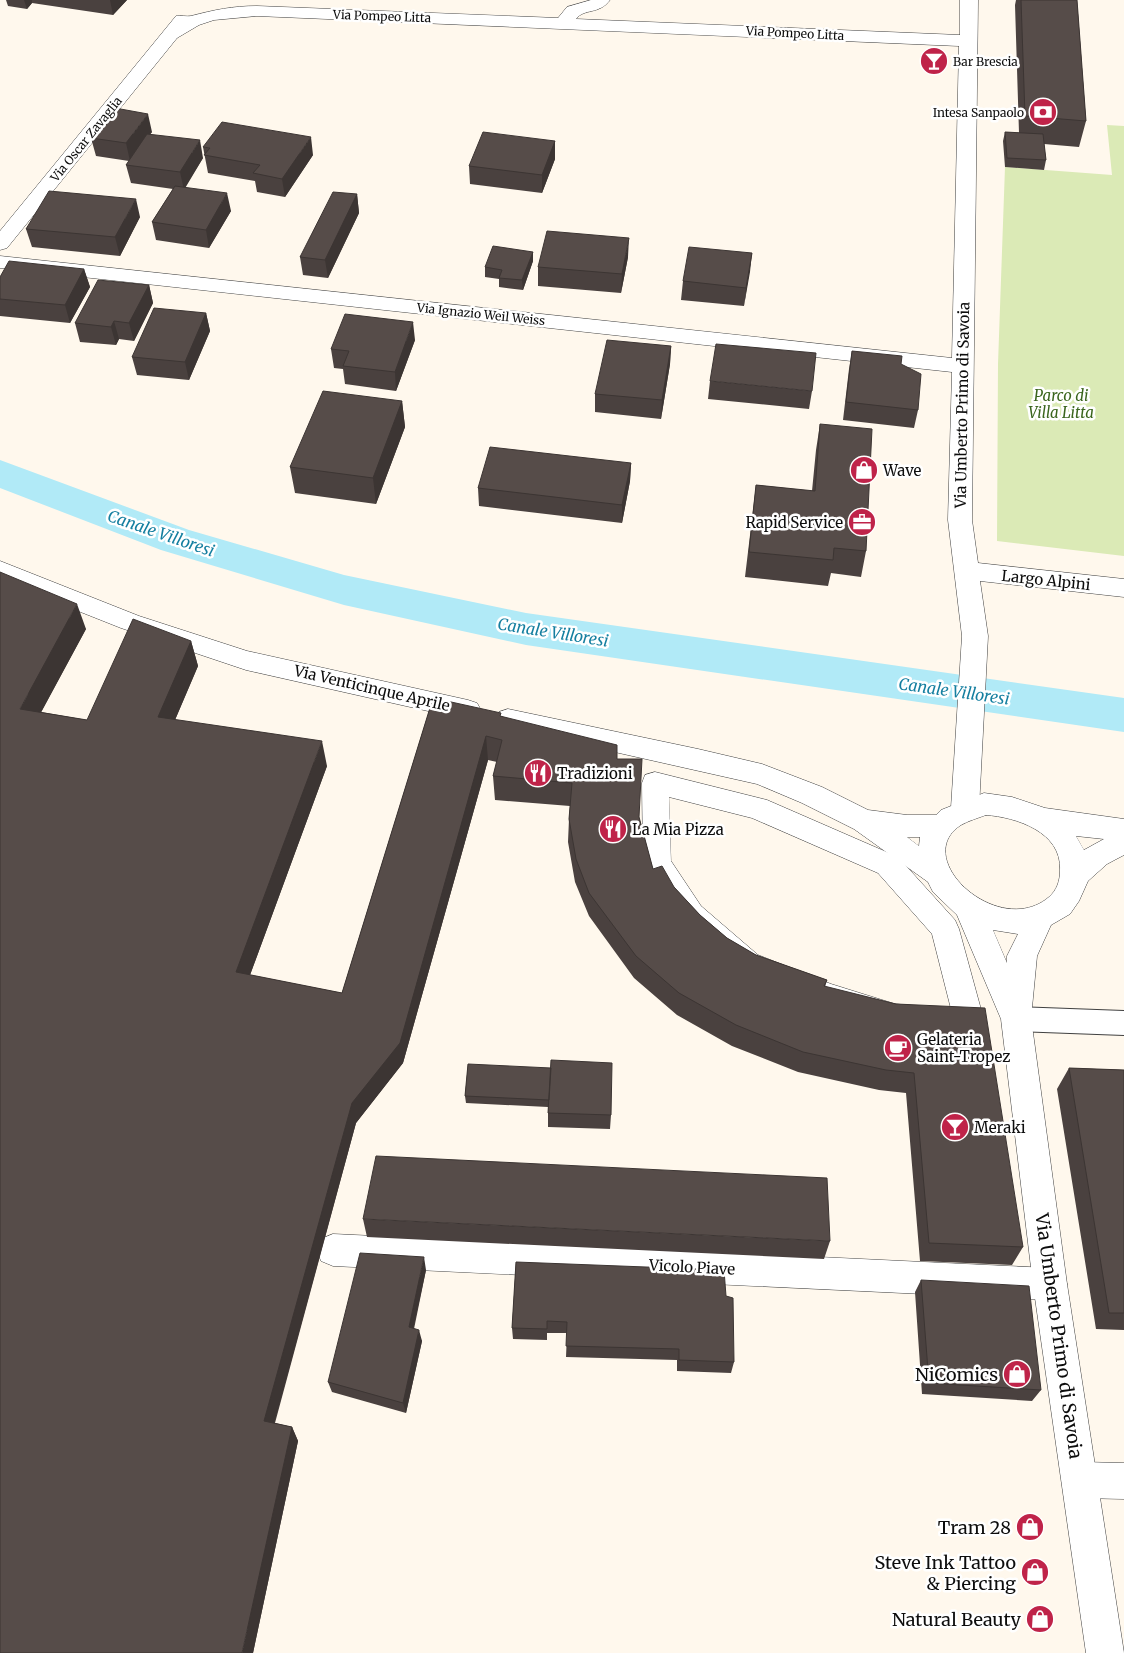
<svg xmlns="http://www.w3.org/2000/svg" width="1124" height="1653" viewBox="0 0 1124 1653" font-family="Merriweather,serif">
<style>
.green{fill:#dbeab6}
.lines{fill:none;stroke-linecap:round;stroke-linejoin:round}
.canal{fill:#b1eaf7;fill-rule:evenodd}
.service-casing{stroke:#404040;stroke-width:2}
.pedestrian-casing{stroke:#404040;stroke-width:1}
.minor-casing{stroke:#404040;stroke-width:1}
.tertiary-casing{stroke:#404040;stroke-width:1}
.service{fill:#fff;fill-rule:evenodd}
.pedestrian{fill:#fff;fill-rule:evenodd}
.minor{fill:#fff;fill-rule:evenodd}
.tertiary{fill:#fff;fill-rule:evenodd}
.wall{fill:#4a413f}
.shaded-wall{fill:#3c3533}
.building{fill:#564c49;stroke:#3c3533}
.labels{text-anchor:middle;dominant-baseline:central;stroke-width:5;stroke-linejoin:round;paint-order:stroke}
.far-street-label{font-size:12px;fill:#0d0d0d;stroke:#fff}
.far-poi-label{font-size:12px;fill:#0d0d0d;stroke:#fff;text-anchor:start}
.park-label{font-size:15px;font-style:italic;fill:#3a651d;stroke:#fff}
.street-label{font-size:15px;fill:#0d0d0d;stroke:#fff}
.poi-label{font-size:15px;fill:#0d0d0d;stroke:#fff;text-anchor:start}
.water-label{font-size:16px;font-style:italic;fill:#157fa0;stroke:#fff}
.near-street-label{font-size:18px;fill:#0d0d0d;stroke:#fff}
.near-poi-label{font-size:18px;fill:#0d0d0d;stroke:#fff;text-anchor:end}
</style>
<rect width="100%" height="100%" fill="#fff8ed"/>
<path class="green" d="M1107,125l17,1v430l-127,-15 1,-177 7,-197 107,8z"/>
<g class="lines">
<path class="canal" d="M0,460l189,70 155,45 182,38 598,85v34l-598,-87 -182,-40 -183,-55 -161,-62z"/>
<defs>
<path id="service" d="M1016,1007l108,4v24l-108,-4 -10,-4 -4,-8 4,-8z"/>
<path id="pedestrian" d="M655,772l112,28 131,57 57,63 4,9 26,95 -4,9 -11,4 -75,-7 -78,-25 -79,-32 -57,-49 -34,-53 -4,-8 -1,-80 3,-8zM669,797l83,21 126,55 54,61 19,75 -56,-5 -64,-20 -73,-29 -57,-49 -30,-45z"/>
<path id="minor" d="M591,0h19c-11,15 -26,8 -34,19l384,16v-35h18l-6,520 6,43 146,16v18l-144,-16 8,55 -9,172 -4,8 -10,3 -10,-3 -4,-8 11,-172 -14,-116 4,-148 -952,-104v-12l952,102 7,-312 -702,-30 -43,4 -15,5 -22,13 -170,210 -7,2v-19l176,-215c5,-1 10,1 15,0 23,-6 42,-10 66,-10l301,12 9,-11z
M333,1234l717,34 12,5 5,11 -5,11 -12,5 -717,-34 -12,-5 -4,-11 4,-11z
M1080,1462l44,1v36l-44,-1 -13,-5 -5,-13 5,-13z"/>
<path id="tertiary" d="M0,561l139,55 108,35 221,49 9,3 4,7 -4,7 -9,3 -222,-50 -125,-42 -121,-48z
M508,709l190,40 64,15 60,23 46,23 39,5h29l5,-5 43,-17 28,4 33,11 79,11v36l-17,9 -19,17 -9,20 -9,13 -19,11 -14,31 -6,62 36,266 57,369h-38l-53,-369 -32,-265 -44,-104 -24,-23 -5,-10 -74,-53 -52,-26 -45,-19 -258,-58 -4,-7 4,-7zM986,815c30,2 76,17 74,55 0,11 -3,20 -11,27 -50,43 -140,-39 -88,-72 7,-4 17,-7 25,-10zM1076,836l28,3 -20,11zM907,837h13l-1,9zM993,930l25,4 -11,22v7z"/>
</defs>
<use href="#service" class="service-casing"/>
<use href="#pedestrian" class="pedestrian-casing"/>
<use href="#minor" class="minor-casing"/>
<use href="#tertiary" class="tertiary-casing"/>
<use href="#service" class="service"/>
<use href="#pedestrian" class="pedestrian"/>
<use href="#minor" class="minor"/>
<use href="#tertiary" class="tertiary"/>
</g>
<path class="wall" d="M6,0h121l-14,15 -81,-12 -5,6 -19,-3z
M1016,0h61l9,121 -7,26 -35,-3 2,16 -2,10 -39,-3 -2,-26 2,-9 14,1 -4,-128z
M152,132l-2,2 53,24 -18,29 46,24 -22,37 -53,-8 -4,-18 21,-33 -42,-6 -5,-18 3,-4 -33,-5 -5,-18z
M555,141v18l-13,34 -72,-9 -1,-18z
M203,147l110,8 -28,42 -28,-5 -2,-11 -47,-8z
M357,194l2,19 -31,65 -25,-3 -3,-18z
M140,217l-20,39 -88,-9 -6,-18z
M533,252v9l-10,29 -24,-3v-8l-14,-2v-10z
M752,253l-8,53 -63,-6 2,-19z
M628,257l-7,36 -83,-7v-19z
M84,269l6,18 -20,36 -70,-7v-39z
M149,285l4,18 -19,38 -15,-2 -3,6 -36,-3 -5,-19z
M206,313l4,18 -21,49 -52,-5 -5,-18z
M415,340l-19,51 -51,-7 -2,-15 -9,-1 -3,-19z
M671,346l-1,18 -9,55 -66,-7v-18z
M852,351l49,13 17,46 -4,18 -71,-8 6,-51z
M710,381l102,10 -3,18 -101,-10z
M402,401l3,26 -29,77 -81,-11 -5,-26z
M820,424l46,127 -5,26 -30,-4 -3,13 -83,-9 11,-92 56,6 4,-41z
M631,463l-1,18 -8,42 -143,-17 -1,-18z
M0,572l86,57 -45,83 46,8 104,-79 7,25 -23,54 152,46 -77,209 92,18 91,-295 68,18 116,43 22,58 14,52 21,18 26,28 27,23 29,17 71,25 -2,7 71,17 127,243 -11,18 -92,-4 -14,-168 -27,-3 -81,-18 -66,-26 -55,-31 -43,-37 -45,-62 -14,-34 -7,-40 1,-23 1,-13 -75,-6 -2,-24 4,-14 -9,-2 -85,303 -47,60 -81,300 17,4 6,14 -45,212z
M468,1064l143,51 -1,14 -62,-2v-20l-82,-4 -1,-7z
M1069,1068l55,2v260l-28,-1 -39,-240z
M363,1219l467,22 -6,18 -457,-22z
M516,1262l210,34 8,66 -3,11 -54,-2v-11l-111,-3 1,-24h-20v7l-34,-1 -1,-11z
M426,1270l-12,59 8,12 -16,72 -74,-21 -4,-10z
M921,1280l120,110 -9,11 -110,-7 -7,-102z"/>
<path class="shaded-wall" d="M24,0h8v3l-5,6z
M110,0h17l-14,15z
M148,114l4,18 -22,29 -4,-18z
M311,137l2,18 -28,42 -3,-18z
M200,140l3,18 -19,32 -4,-18z
M555,141v18l-13,34v-18z
M227,193l4,18 -22,37 -3,-18z
M357,194l2,19 -31,65 -3,-18z
M136,199l4,18 -20,39 -5,-19z
M629,238l-1,19 -7,36 1,-19z
M533,252v9l-10,29 -1,-10z
M752,253l-2,19 -6,34 2,-18z
M84,269l6,18 -20,36 -5,-18z
M149,285l4,18 -19,38 -5,-18z
M206,313l4,18 -21,49 -4,-18z
M114,321l5,18 -3,6 -5,-18z
M413,322l2,18 -19,51 -1,-19z
M671,346l-1,18 -9,55 1,-19z
M402,401l3,26 -29,77 -3,-26z
M631,463l-1,18 -8,42v-18z
M77,604l9,25 -56,104 -10,-24z
M191,641l7,25 -32,75 -8,-24z
M486,736l2,24 -85,303 -47,60 -85,312 -7,-14 88,-318z
M322,741l5,25 -84,228 -7,-22z
M424,1257l2,13 -15,69 -2,-12z
M419,1330l3,11 -16,72 -3,-10z
M292,1427l6,14 -45,212h-11z"/>
<path class="building" d="M1021,0h56l9,121 -61,-5z
M115,108l33,6 -22,29 -35,-5z
M222,122l89,15 -29,42 -29,-6 7,-8 -56,-10 6,-7 -7,-1z
M483,132l72,9 -13,34 -73,-9z
M1005,132l38,2 3,26 -39,-2z
M147,134l53,6 -20,32 -54,-7z
M175,186l52,7 -21,37 -54,-8z
M49,191l87,8 -21,38 -89,-8z
M333,192l24,2 -32,66 -25,-3z
M547,231l82,7 -7,36 -84,-7z
M493,246l40,6 -11,28 -23,-2 3,-8 -17,-3z
M689,247l63,6 -6,35 -63,-7z
M9,261l75,8 -19,36 -65,-6v-22z
M98,280l51,5 -20,38 -15,-2 -3,6 -36,-4z
M154,308l52,5 -21,49 -53,-5z
M345,314l68,8 -18,50 -52,-6 6,-15 -18,-2z
M607,340l64,6 -9,54 -67,-6z
M716,344l100,9 -4,38 -102,-10z
M852,351l50,5 -1,8 20,10 -3,36 -72,-8z
M323,391l79,10 -29,77 -83,-11z
M820,424l52,5 -6,122 -32,-3 -1,12 -84,-8 7,-67 59,6z
M490,447l141,16 -9,42 -144,-17z
M0,572l77,32 -57,105 67,11 46,-101 58,22 -33,76 164,24 -86,231 106,21 91,-295 68,15 -1,3 117,29v14h25l-3,58 14,52 9,-3 12,21 26,28 27,23 29,17 71,25 -3,6 72,18 89,4 38,239 -94,-4 -15,-170 -28,-3 -83,-18 -67,-27 -57,-32 -43,-37 -47,-63 -13,-34 -7,-40 3,-36 -79,-7 9,-36 -16,-4 -86,307 -48,60 -88,318 28,6 -50,226h-242z
M551,1060l61,3 -1,52 -63,-2z
M468,1064l83,4 -2,32 -84,-4z
M1069,1068l55,2v243h-15z
M376,1156l451,22 3,63 -467,-22z
M360,1253l64,4 -15,70 10,3 -16,73 -75,-21z
M516,1262l208,8 2,26 7,2 1,64 -55,-2v-11l-113,-3 1,-24 -20,-1v8l-35,-1z
M921,1280l108,6 12,104 -112,-7z"/>
<defs>
<symbol id="bar-disc" viewBox="-11 -11 22 22"><circle r="9.5" fill="#bf2349" stroke="#fff"/><path d="M-6-5H6L.8 .8V4.5H3.5V6h-7V4.5H-.8V.8Z" fill="#fff"/></symbol>
<symbol id="bank-disc" viewBox="-11 -11 22 22"><circle r="9.5" fill="#bf2349" stroke="#fff"/><path d="M-6-4H6V4H-6ZM0-2.3a2.3 2.3 0 1 0 0 4.6a2.3 2.3 0 1 0 0-4.6Z" fill="#fff"/></symbol>
<symbol id="shop-disc" viewBox="-11 -11 22 22"><circle r="9.5" fill="#bf2349" stroke="#fff"/><path d="M-5-2.5h2.3a2.7 3.5 0 0 1 5.4 0H5L5.5 6h-11ZM-1.5-2.5h3a1.5 2.3 0 0 0-3 0Z" fill="#fff"/></symbol>
<symbol id="office-disc" viewBox="-11 -11 22 22"><circle r="9.5" fill="#bf2349" stroke="#fff"/><path d="M-6-3h4V-5.5h4V-3h4V5H-6ZM-1-4.5V-3h2v-1.5ZM-6 0V1H6V0Z" fill="#fff"/></symbol>
<symbol id="restaurant-disc" viewBox="-11 -11 22 22"><circle r="9.5" fill="#bf2349" stroke="#fff"/><path d="M-5-6h1v4h1v-4h1v4h1v-4h1v5L-1.5 .5V6h-2V.5L-5-1ZM5-6V6H3V1.5H1.5Q1.5-4 5-6Z" fill="#fff"/></symbol>
<symbol id="cafe-disc" viewBox="-11 -11 22 22"><circle r="9.5" fill="#bf2349" stroke="#fff"/><path d="M-5.5-4.5H6V0H3Q3 3.5 0 3.5H-2.5Q-5.5 3.5-5.5 0ZM3-3.2v2h1.7v-2ZM-6 4.5H4V6H-6Z" fill="#fff"/></symbol>
</defs>
<g fill-rule="evenodd">
<use href="#bar-disc" x="918" y="45" width="32" height="32"/>
<use href="#bank-disc" x="1027" y="96" width="32" height="32"/>
<use href="#shop-disc" x="848" y="454" width="32" height="32"/>
<use href="#office-disc" x="846" y="506" width="32" height="32"/>
<use href="#restaurant-disc" x="522" y="757" width="32" height="32"/>
<use href="#restaurant-disc" x="597" y="813" width="32" height="32"/>
<use href="#cafe-disc" x="882" y="1032" width="32" height="32"/>
<use href="#bar-disc" x="939" y="1111" width="32" height="32"/>
<use href="#shop-disc" x="1001" y="1358" width="32" height="32"/>
<use href="#shop-disc" x="1014" y="1511" width="32" height="32"/>
<use href="#shop-disc" x="1019" y="1556" width="32" height="32"/>
<use href="#shop-disc" x="1024" y="1603" width="32" height="32"/>
</g>
<g class="labels">
<g class="far-street-label">
<text transform="translate(382 16) rotate(2)">Via Pompeo Litta</text>
<text transform="translate(795 33) rotate(3)">Via Pompeo Litta</text>
<text transform="translate(86 139) rotate(-51)">Via Oscar Zavaglia</text>
<text transform="translate(481 314) rotate(6)">Via Ignazio Weil Weiss</text>
</g>
<g class="far-poi-label">
<text x="953" y="61">Bar Brescia</text>
<text x="1024" y="112" text-anchor="end">Intesa Sanpaolo</text>
</g>
<g class="park-label">
<text x="1061" y="395">Parco di<tspan x="1061" dy="17">Villa Litta</tspan></text>
</g>
<g class="street-label">
<text transform="translate(962 405) rotate(-89)">Via Umberto Primo di Savoia</text>
<text transform="translate(1046 580) rotate(6)">Largo Alpini</text>
<text transform="translate(372 688) rotate(13)">Via Venticinque Aprile</text>
<text transform="translate(692 1267) rotate(3)">Vicolo Piave</text>
</g>
<g class="poi-label">
<text x="883" y="470">Wave</text>
<text x="843" y="522" text-anchor="end">Rapid Service</text>
<text x="557" y="773">Tradizioni</text>
<text x="632" y="829">La Mia Pizza</text>
<text x="917" y="1039">Gelateria<tspan x="917" dy="17">Saint-Tropez</tspan></text>
<text x="974" y="1127">Meraki</text>
</g>
<g class="water-label">
<text transform="translate(161 533) rotate(19)">Canale Villoresi</text>
<text transform="translate(553 632) rotate(9)">Canale Villoresi</text>
<text transform="translate(954 691) rotate(8)">Canale Villoresi</text>
</g>
<g class="near-street-label">
<text transform="translate(1059 1336) rotate(82)">Via Umberto Primo di Savoia</text>
</g>
<g class="near-poi-label">
<text x="998" y="1374">NiComics</text>
<text x="1011" y="1527">Tram 28</text>
<text x="1016" y="1562">Steve Ink Tattoo<tspan x="1016" dy="21">&amp; Piercing</tspan></text>
<text x="1021" y="1619">Natural Beauty</text>
</g>
</g>
</svg>
